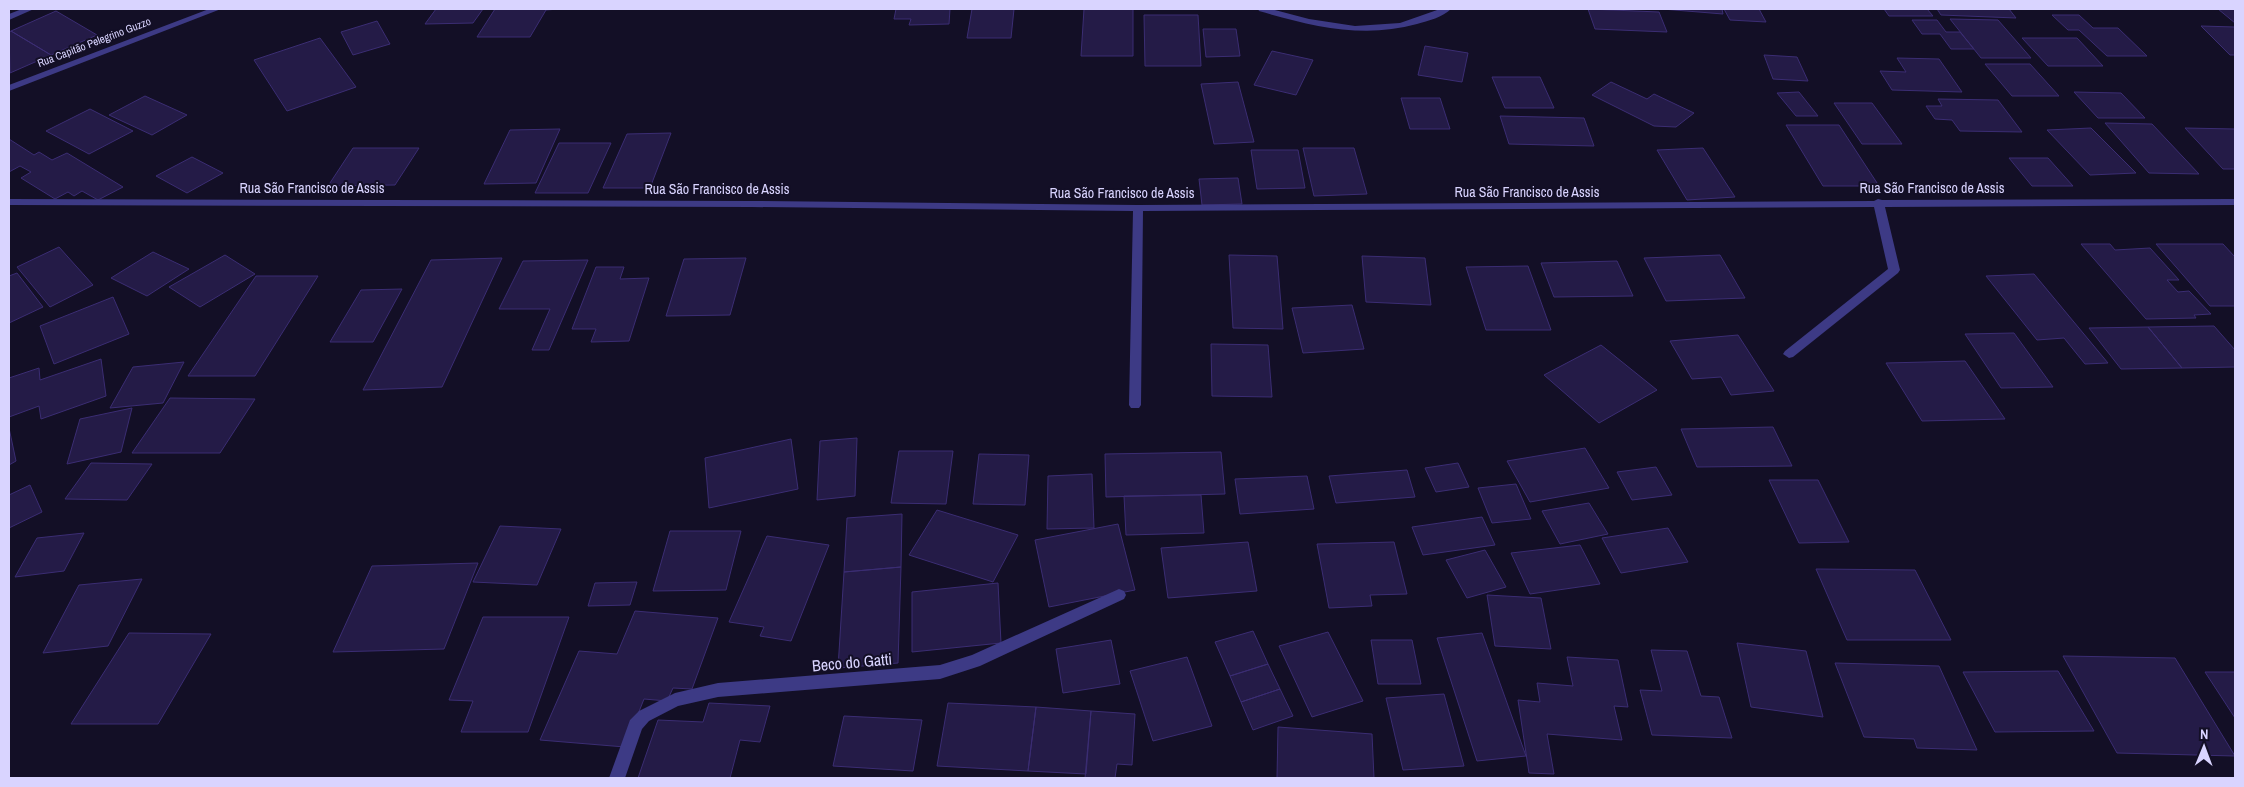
<svg xmlns="http://www.w3.org/2000/svg" width="2244" height="787" viewBox="0 0 2244 787" font-family="'Archivo Narrow',sans-serif">
<style>
.building{fill:#241b47;stroke:#3b2d73}
.lines{fill:none;stroke-linecap:round;stroke-linejoin:round}
.minor{fill:#3d3a85;fill-rule:evenodd}
.labels{text-anchor:middle;dominant-baseline:central;stroke-width:4;stroke-linejoin:round;paint-order:stroke}
.far-street-label{font-size:11px;fill:#d9d4ff;stroke:#130f26}
.street-label{font-size:14px;fill:#d9d4ff;stroke:#130f26}
.near-street-label{font-size:16px;fill:#d9d4ff;stroke:#130f26}
</style>
<rect width="100%" height="100%" fill="#130f26"/>
<path class="building" d="M436,9h47l-10,14 -48,1z
M495,9h64l-13,1 -16,27h-53z
M896,9h54l-1,15 -40,1 2,-6h-17z
M972,9h42l-3,29h-44z
M1084,9h49v47h-52z
M1588,9l71,3 8,20 -72,-3z
M1662,9h60l1,5z
M1724,9h35l7,13 -36,-2z
M1884,9h43l6,7h-44z
M1937,9h72l7,9 -75,-3z
M2218,9h17v14z
M56,11l41,24 -46,20 -40,-24z
M1144,15h54l3,51h-56z
M2052,15h27l14,13h25l29,28h-40l-28,-26h-11z
M1950,19l48,1 33,38h-50z
M1912,20h25l9,12h14l14,17h-23l-11,-15h-18z
M377,21l13,23 -37,11 -12,-23z
M2201,26l34,1v28h-5z
M1203,29h33l4,27 -34,1z
M11,31l40,24 -41,18 -1,-41z
M320,38l36,49 -69,24 -33,-51z
M2022,38h55l26,28h-55z
M1425,46l43,7 -6,29 -44,-7z
M1272,51l41,9 -17,35 -42,-10z
M1764,55l33,2 11,24 -35,-2z
M1897,58l42,1 23,33 -70,-2 -12,-19 26,1z
M1985,64h45l29,32h-47z
M1492,77h48l14,31h-49z
M1238,82l16,60 -40,2 -13,-60z
M1611,82l36,17 7,-5 40,19 -18,14 -22,-1 -62,-31z
M1799,92l19,24h-22l-19,-23z
M2074,92l47,1 24,25h-47z
M145,96l42,19 -35,20 -43,-20z
M1401,98h39l10,31h-40z
M1938,99l60,1 24,32 -62,-1 -8,-11 -17,-1 -9,-13h16z
M1834,103h38l30,41h-40z
M90,109l43,22 -44,23 -43,-23z
M1500,116l84,2 10,28 -85,-2z
M2105,123l47,1 47,50 -50,-1z
M1786,125h53l40,61h-56z
M2091,128l45,45 -46,2 -43,-45z
M2185,128l50,1v40h-12z
M560,129l-24,54 -52,1 26,-54z
M671,133l-21,55h-47l24,-54z
M9,139l25,16 5,-3 13,8 15,-7 56,34 -25,13 -16,-9 -8,5 -6,-4 -13,7 -34,-21 10,-6 -11,-6 -11,6z
M559,143h52l-23,50h-53z
M353,148h66l-24,37 -67,1z
M1303,148h51l13,46 -53,2z
M1703,148l32,49 -48,3 -30,-50z
M1251,150h47l7,38 -48,1z
M192,157l31,16 -36,20 -31,-17z
M2009,158h39l25,28h-41z
M1238,178l4,26 -40,1 -3,-26z
M2081,244h29l5,6 35,-2 29,32h-12l11,12 11,-1 22,23 -17,1 2,3 -50,1z
M2156,244h67l12,13v49h-25z
M59,247l34,38 -43,22 -33,-40z
M153,252l36,17 -42,27 -36,-18z
M225,255l30,19 -55,33 -31,-20z
M1229,255l48,1 6,73 -50,-1z
M1720,255l25,43 -79,3 -22,-43z
M1362,256l63,2 6,47 -65,-3z
M502,258l-60,129 -79,3 68,-130z
M746,258l-16,57 -64,1 18,-57z
M588,260l-39,90h-17l18,-41h-51l24,-48z
M1617,261l16,35 -79,1 -13,-34z
M1528,266l23,64h-65l-20,-63z
M596,267h28l-4,12 29,-1 -20,63 -38,1 5,-13h-24z
M17,273l26,34 -34,16v-47z
M2034,274l74,89 -23,1 -21,-26 -27,2 -51,-64z
M256,276h62l-63,100h-67z
M402,289l-29,53h-43l31,-52z
M113,297l16,37 -75,30 -14,-38z
M1352,305l12,44 -61,4 -11,-45z
M2214,326l21,24v17l-53,1 -34,-41z
M2148,327l34,41 -61,1 -32,-41z
M2014,333l39,54 -52,1 -36,-54z
M1738,335l36,56 -43,4 -10,-18 -29,2 -22,-38z
M1211,344l57,1 4,52 -60,-1z
M1601,345l56,45 -58,33 -55,-48z
M101,359l5,37 -65,23 -2,-13 -30,11v-39l30,-10 1,12z
M1965,361l40,58 -83,2 -36,-58z
M184,362l-21,41 -53,5 23,-41z
M170,398l85,1 -35,54h-88z
M132,408l-11,44 -54,12 13,-45z
M1773,427l19,39 -95,1 -16,-38z
M9,428l7,33 -7,4z
M857,438l-2,58 -38,4 3,-59z
M791,439l7,50 -89,19 -4,-50z
M1585,448l24,40 -79,14 -23,-41z
M899,451h54l-7,53 -55,-1z
M1221,452l4,42 -119,3 -1,-43z
M979,454l50,1 -4,50 -52,-1z
M91,463l61,1 -25,36 -62,-1z
M1458,463l11,24 -33,5 -11,-24z
M1656,467l16,28 -40,5 -15,-28z
M1407,470l8,27 -79,6 -7,-27z
M1092,474l2,54 -47,1 1,-53z
M1307,476l7,33 -74,5 -5,-35z
M1769,480h49l31,62 -50,1z
M1516,484l15,35 -39,4 -14,-35z
M30,485l12,27 -33,16v-33z
M1201,495l3,38 -78,2 -2,-39z
M1589,503l19,31 -48,10 -18,-33z
M937,510l81,25 -25,47 -84,-27z
M902,514l-1,53 -57,5 3,-54z
M1482,517l13,28 -72,10 -11,-28z
M1118,524l17,66 -86,17 -14,-67z
M500,526l61,3 -24,56 -64,-3z
M1668,528l20,34 -67,11 -19,-35z
M670,531h71l-15,59 -73,1z
M84,533l-20,38 -49,6 22,-39z
M767,536l62,9 -38,96 -31,-5 4,-9 -35,-5z
M1248,542l9,49 -89,7 -7,-50z
M1394,542l13,52 -37,1 2,11 -43,2 -12,-64z
M1580,545l20,39 -70,10 -19,-41z
M1485,550l21,37 -39,11 -21,-38z
M478,563l-34,86 -111,3 39,-86z
M901,567l-3,96 -60,5 6,-96z
M1816,569l99,1 36,70h-104z
M142,579l-34,67 -65,7 36,-68z
M637,582l-7,23 -42,1 7,-23z
M998,583l3,60 -89,9v-60z
M1487,595l54,3 10,51 -56,-3z
M635,611l83,7 -26,71 -19,-1 -6,13 -23,-2 -19,48 -85,-7 39,-89 38,3z
M483,617h86l-41,115h-67l12,-31 -24,-1z
M1253,631l15,33 -38,12 -15,-34z
M1328,632l35,69 -51,16 -33,-71z
M129,633l82,1 -53,90h-87z
M1482,633l44,123 -49,5 -40,-123z
M1111,640l9,44 -57,9 -7,-44z
M1371,640h41l9,44h-43z
M1737,643l69,8 17,66 -72,-10z
M1651,650l36,1 14,45 18,1 13,41 -80,-3 -12,-45 22,1z
M2063,656l112,2 60,98 -118,-3z
M1187,657l25,69 -59,15 -23,-70z
M1567,657l51,3 10,47 -14,-1 8,34 -75,-6 7,40 -25,-1 -11,-73 22,2 -3,-19 36,3z
M1835,663l104,3 38,84 -60,-2 -3,-9 -50,-2z
M1268,664l12,25 -39,13 -11,-26z
M2058,671l36,60 -99,1 -32,-60z
M2205,672h30v46z
M1280,689l13,27 -40,14 -12,-28z
M1444,694l20,72 -61,4 -17,-72z
M709,703l61,3 -10,36 -20,-2 -10,38h-92l20,-58 45,2z
M948,703l88,4 -8,64 -91,-5z
M1036,707l55,4 -5,63 -58,-3z
M1091,711l44,3 -3,51 -15,-1 -2,14h-30z
M844,716l78,4 -9,51 -80,-5z
M1278,727l94,7 2,44h-97z"/>
<g class="lines">
<path class="minor" d="M22,9h12l-25,11v-6z
M209,9h12l-212,82v-6z
M1258,9h13l38,10 46,7 45,-3 40,-14h11c-8,8 -23,12 -34,15 -54,15 -106,2 -158,-13z
M9,199l743,2 386,4 736,-4 4,-2 4,1 353,-1v6l-350,2 15,63 -2,3 -105,84 -4,1 -6,-4 2,-3 103,-82 -14,-62 -731,4 -2,194 -2,3h-8l-2,-3 4,-194 -381,-4 -743,-2z
M1119,589l5,2 2,4 -2,4 -144,67 -40,13 -222,18 -40,9 -29,15 -7,8 -17,49h-16l21,-58 9,-9 36,-18 43,-10 222,-18 32,-10z"/>
</g>
<g class="labels">
<g class="far-street-label">
<text transform="translate(94 42) rotate(-21)">Rua Capitão Pelegrino Guzzo</text>
</g>
<g class="street-label">
<text x="312" y="188">Rua São Francisco de Assis</text>
<text x="1932" y="188">Rua São Francisco de Assis</text>
<text x="717" y="189">Rua São Francisco de Assis</text>
<text x="1527" y="192">Rua São Francisco de Assis</text>
<text x="1122" y="193">Rua São Francisco de Assis</text>
</g>
<g class="near-street-label">
<text transform="translate(852 662) rotate(-5)">Beco do Gatti</text>
</g>
</g>
<rect width="2244" height="787" fill="none" stroke="#d9d4ff" stroke-width="20"/>
<g transform="translate(2204 747) rotate(1)" stroke="#130f26" stroke-width="4" paint-order="stroke">
<path d="M0-4L9 19L0 12L-9 19Z" fill="#d9d4ff"/>
<text y="-8" font-size="14" font-weight="bold" text-anchor="middle" fill="#d9d4ff">N</text>
</g>
</svg>
